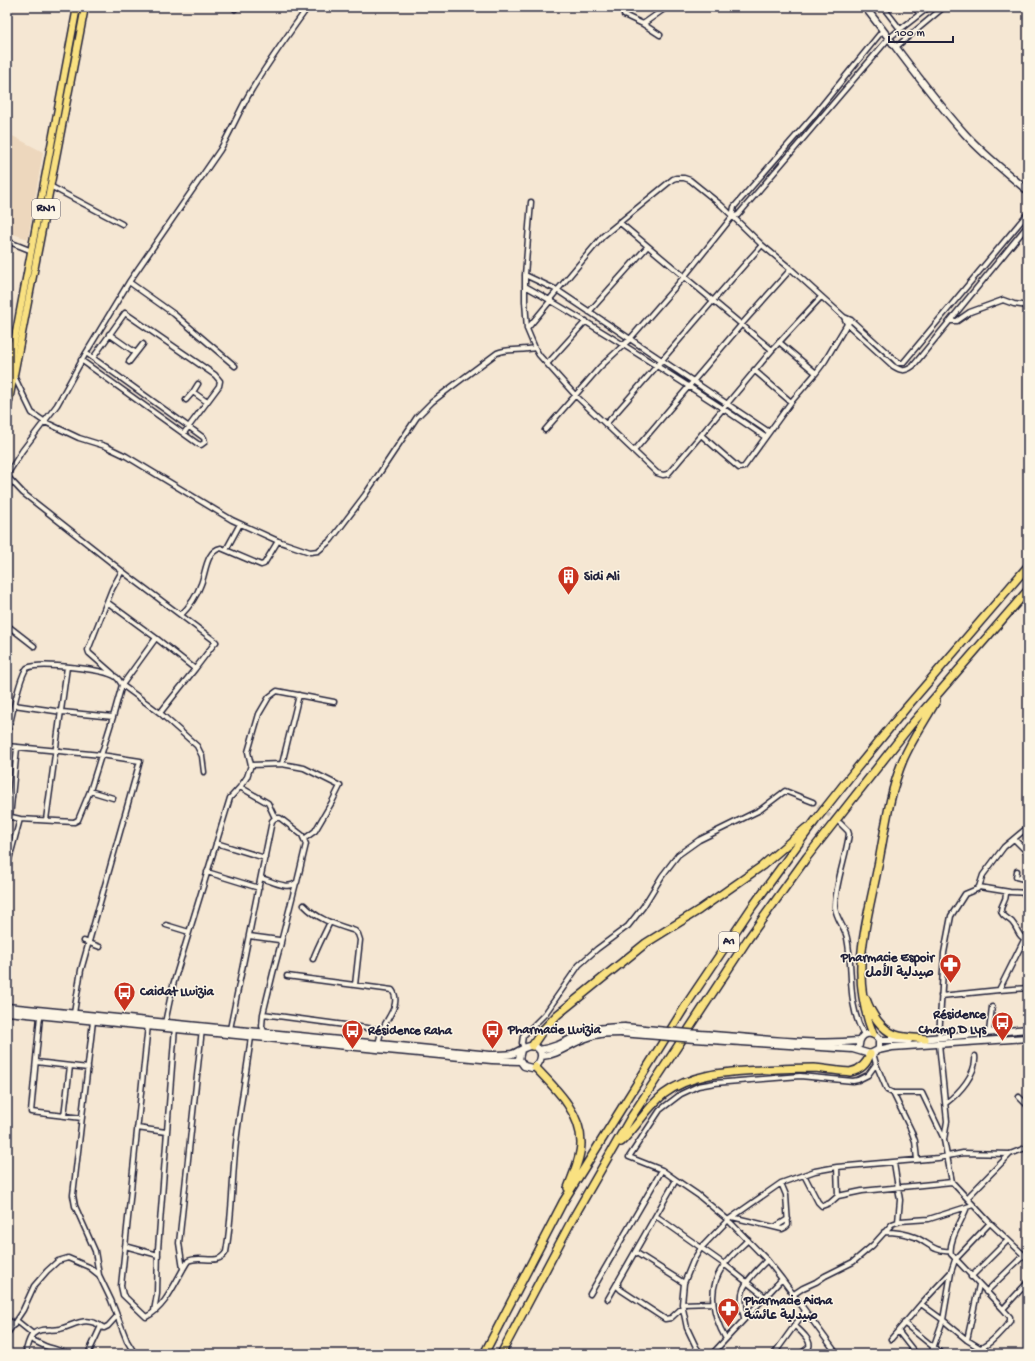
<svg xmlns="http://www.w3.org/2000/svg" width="1035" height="1361" viewBox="0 0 1035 1361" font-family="'Gochi Hand','Playpen Sans Arabic',sans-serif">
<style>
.built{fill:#edd7bd}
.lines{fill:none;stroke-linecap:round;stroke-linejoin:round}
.street-tunnel{stroke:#cbc0b5;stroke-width:4;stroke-dasharray:4 2;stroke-linecap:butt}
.street-casing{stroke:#22223b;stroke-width:7}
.secondary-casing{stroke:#22223b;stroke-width:9}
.primary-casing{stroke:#22223b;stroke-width:9}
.highway-casing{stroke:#22223b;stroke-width:10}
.street{stroke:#fcf5e5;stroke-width:4}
.secondary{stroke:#fcf5e5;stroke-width:6}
.primary{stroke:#f9e181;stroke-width:6}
.highway{stroke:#f9e181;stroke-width:7}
.secondary-bridge-casing{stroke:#22223b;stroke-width:9;stroke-linecap:butt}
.secondary-bridge{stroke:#fcf5e5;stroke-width:6}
.labels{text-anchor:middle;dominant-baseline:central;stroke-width:3;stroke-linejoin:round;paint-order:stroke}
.shield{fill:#fcf5e5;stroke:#63616e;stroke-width:1}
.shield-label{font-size:12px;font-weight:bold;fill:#22223b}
.poi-label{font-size:13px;font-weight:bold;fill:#22223b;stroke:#fcf5e5;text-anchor:start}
</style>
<rect width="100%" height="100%" fill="#f5e7d3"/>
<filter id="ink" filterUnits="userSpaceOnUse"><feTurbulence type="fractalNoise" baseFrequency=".025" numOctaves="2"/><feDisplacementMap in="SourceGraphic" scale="8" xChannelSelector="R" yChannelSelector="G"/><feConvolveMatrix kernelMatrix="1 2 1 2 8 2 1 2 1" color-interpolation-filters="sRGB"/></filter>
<g filter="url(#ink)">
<path class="built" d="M7,133l36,19 -15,87 -21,-7z"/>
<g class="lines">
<path class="street-tunnel" d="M813,802l23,19"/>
<defs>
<path id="street" d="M631,7l-7,5v3l19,9 24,-17
M883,7l17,22
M914,7l6,7
M235,9l1,-2
M643,24l17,11
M896,47l48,-40
M50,186l72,38
M531,202l-6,73v26l2,28 8,19 4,7 36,40 82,78 6,2 5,-1 33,-39
M732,217l6,-2 151,-177 40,-31
M619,222l153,128
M7,241l25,10
M525,275l32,15 212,142
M129,282l45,32 61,52
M525,286c29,16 56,33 84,50 53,33 106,66 156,101
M821,297l-49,53 -71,85 38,33 5,-1 47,-65 25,-29 9,-12 22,-37 4,-4
M550,299l53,-63 70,-57 3,-1h8l6,2 31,25 41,40 29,24 53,48 7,3 43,39 4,4h5l125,-150
M589,312l58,-65
M844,317l3,7 46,42c8,5 12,6 20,0l115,-141
M950,321h7l13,-9 33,-12 11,4 14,2
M527,329l24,-29
M109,334l27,19 -7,9
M779,342l37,31
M136,353l7,-9
M93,358l32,-45 90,62 5,6 -1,5 -35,47
M81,360l117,84 3,1 4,-3 -1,-4 -15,-11 -103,-74
M547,364l39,-43
M754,370l37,32
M14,376l18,37 13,9 34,16 26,8 21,10 106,64 46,21 32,11 8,-1 13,-11 34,-45 52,-78 15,-15 18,-14 47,-35c11,-5 25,-2 38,-5
M193,392l5,-8
M186,400l7,-8 14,10
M606,424c53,-59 103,-120 156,-179
M545,430l55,-63 29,-27 55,-63 48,-60 2,-10 80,-92 69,-85
M634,451l107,-126 50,-56
M7,475l15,-24 35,-46 29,-52 43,-71 91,-132c10,-17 18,-36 28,-54 18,-31 39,-60 60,-89
M7,476l16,17 14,11 85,67 93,70 1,1 -2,2 -19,25
M226,550l14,-26
M107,602l49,36 39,31 -35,44 -38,-28 34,-47
M181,615c8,-8 16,-20 20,-31 5,-12 5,-33 20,-36l40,17 3,-1 14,-23
M7,625l27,21
M113,674l-24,-21 -1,-3 24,-61 10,-18
M14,705l48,7 51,5
M160,713l37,33 5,10 2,16
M7,738c3,-14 12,-62 20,-70 13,-6 78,1 89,9 3,2 4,5 6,8l-9,32 -23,74 -12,29 -4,2 -54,-3 -13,-3
M7,746l94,9 39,6 -59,209 -7,43
M282,764l17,-69
M251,765l31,-1 22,4 36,18 -8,16 -17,29 -11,8
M240,787l28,16 7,15
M90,791l23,7
M10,817l7,-69
M46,820l21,-153
M840,823l8,8 1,3c-3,23 -14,50 -14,73 1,12 10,20 12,31 7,34 -1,64 17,97
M1014,839l14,14
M216,843l49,15
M7,867l13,-48
M1017,871l-1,6 12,3
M207,872l52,16
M979,887l31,5 18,1
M1006,892c1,9 -5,12 -5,18 0,6 7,8 11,12 7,8 5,14 16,19
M304,905c14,15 33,20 51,26l3,3 2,6 -5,45
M166,925l23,7
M249,936l30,4 2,3 -8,30 -10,41 -1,12 3,8
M84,941l16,6
M281,942l15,-59
M313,959c5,-13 11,-24 17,-37
M287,976l105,14c10,13 -5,28 -10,40 -2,5 -3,10 -4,15
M999,990l29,-58
M941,996l58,-6 29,-2
M263,1014l119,16
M40,1016l-9,96 51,6
M93,1021l-20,174 2,11 20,45 4,24
M165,1023l8,-38 57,-187 10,-11 7,-10 4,-12 -3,-13 11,-38 10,-17 8,-6 57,11
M148,1025l-27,261 2,9 23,22c21,-10 30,-38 42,-56 13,-7 29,6 38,-9 6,-33 6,-67 9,-100 4,-39 11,-77 16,-115
M230,1029l42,-208 3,-3h5l22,17 4,9 -9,38c-9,9 -25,-1 -36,-4
M989,1032l3,-25
M939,1038l5,-85 7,-37 14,-22 12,-5 2,-2 4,-12 21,-28 24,-20
M939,1044l8,77 -3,19 8,42 38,41 38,36
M524,1048l-2,-5 1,-7 22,-22 34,-49 18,-16 31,-23 15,-19 19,-31 16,-21 21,-15 61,-30 25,-19 28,11
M36,1062l52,6
M876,1064l11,26 6,3
M1019,1097l9,9
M946,1103c13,-10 31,-29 29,-47
M64,1116l6,-50
M137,1128l29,4
M917,1160l-2,-19 -4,-11 -18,-37h29l22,46
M894,1163l6,37 -2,22
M837,1167l1,29
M804,1175l14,27 4,4 8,-3 8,-7 24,-5 90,-9
M967,1198l43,-44
M656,1216l68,48 40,32
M732,1217l50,12 4,-2 2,-2 -2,-30 -5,-12
M775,1227l13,-8
M884,1232c10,0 21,1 31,5 12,5 21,16 35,14
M125,1246l33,9
M635,1252l49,31
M183,1269l-4,-26 23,-214
M971,1277l37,-37
M618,1283v4l3,3 44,29 6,-1 12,-11
M986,1292l38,-37
M590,1294l72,-124
M794,1294l9,-6 13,-6 9,-6 28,-14 20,-17 19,-21 8,-3 29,-2 44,-14
M608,1299l68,-119
M682,1304l31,-1
M921,1304l22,16 24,20 13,8c9,-2 24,-19 30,-27v-4l-7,-8 -52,-55c-3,-13 11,-33 16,-47
M1003,1309l25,-27
M154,1311l3,-17 1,-45 17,-222
M744,1318c-8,-31 3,-37 23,-58
M7,1319l7,6
M17,1321l16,13
M904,1323l38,31
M794,1325c4,4 18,15 15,22 -2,2 -6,5 -8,7
M898,1331l18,23
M7,1334l16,-24 11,-24 13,-15 11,-10 10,-3 21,9 10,8 12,25 16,41 8,13
M30,1339c5,2 10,5 15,7 8,3 15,4 22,8
M726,1339c-14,-24 -19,-51 -2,-74 6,-9 16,-17 24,-25
M891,1339l30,-35 30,-32 4,-12 35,-37
M967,1340l12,-55
M25,1354c2,-6 3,-15 8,-20 8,-7 18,-3 27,-5 18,-5 25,-14 44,-1l4,-2 9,-10
M88,1354l13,-28
M701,1354l-5,-7 -9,-19 -5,-24 2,-21 9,-22 8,-13 27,-28 53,-37 34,-12 22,-4 101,-9 25,-5 47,1 18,-7
M712,1354l70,-75
M774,1354l31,-43
M837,1354l-55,-75 -15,-19 -39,-40 -30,-25 -22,-15 -14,-10 -33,-13 31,-47 21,-16 17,-8 17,-3 85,-7 53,5 5,-1 10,-5 8,-11 -3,-11
M931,1354l12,-34 8,-47"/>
<path id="secondary" d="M865,7c33,42 64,87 100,127 19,21 42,39 63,57
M7,1007l483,48c8,0 15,0 22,-1 7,-2 14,-9 20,-8 14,2 10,19 0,22l-8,-2 -5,-7 2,-9
M7,1012l370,37 115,11 28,1
M699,1034c53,3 107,12 160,7
M695,1039l158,10 17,5 8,-4 14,-3 136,-9
M921,1039l107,-10
M879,1040h30
M859,1045c1,-13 14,-15 20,-5v7l-1,3
M539,1050c17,-2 29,-10 44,-17 13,-5 27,-6 41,-6
M542,1056c16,-1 29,-13 44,-18 12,-5 23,-5 35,-5"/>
<path id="primary" d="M7,380l70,-373
M7,411l78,-404"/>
<path id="highway" d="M866,999c5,14 15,31 30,36 9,3 20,3 29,4
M873,1034c-24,-61 -7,-107 5,-168 7,-36 11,-72 25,-106 9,-21 22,-39 33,-59
M532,1046l11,-16 14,-15 89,-72 53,-33 63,-44 44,-38
M535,1067c20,21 46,45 46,76 0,15 -8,31 -13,45
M621,1142c16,-15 26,-35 43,-48 28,-21 64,-22 97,-24 17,-1 35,-2 52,-2 13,1 25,3 37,4 11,-2 17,-8 20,-18
M484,1354l79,-152 125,-200 64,-95 63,-86 37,-47 54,-66 122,-142
M501,1354l71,-134 58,-101 118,-180 59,-82 103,-131 118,-136"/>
</defs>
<use href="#street" class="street-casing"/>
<use href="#secondary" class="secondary-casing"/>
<use href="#primary" class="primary-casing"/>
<use href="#highway" class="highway-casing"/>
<use href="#street" class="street"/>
<use href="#secondary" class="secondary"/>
<use href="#primary" class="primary"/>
<use href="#highway" class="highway"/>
<defs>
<path id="secondary-bridge" d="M624,1027l75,7
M621,1033l74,6"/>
</defs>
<use href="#secondary-bridge" class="secondary-bridge-casing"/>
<use href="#secondary-bridge" class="secondary-bridge"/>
</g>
</g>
<defs>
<symbol id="building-pin" viewBox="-11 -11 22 30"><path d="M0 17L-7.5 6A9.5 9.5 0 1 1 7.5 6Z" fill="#c8321e" stroke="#fcf5e5"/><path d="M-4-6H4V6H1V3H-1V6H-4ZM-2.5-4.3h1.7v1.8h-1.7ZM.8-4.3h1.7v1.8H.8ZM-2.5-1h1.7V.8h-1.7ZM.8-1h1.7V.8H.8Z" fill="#fff"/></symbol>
<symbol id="pharmacy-pin" viewBox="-11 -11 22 30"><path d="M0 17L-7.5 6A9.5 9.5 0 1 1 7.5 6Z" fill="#c8321e" stroke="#fcf5e5"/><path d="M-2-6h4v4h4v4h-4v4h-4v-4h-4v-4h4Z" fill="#fff"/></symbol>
<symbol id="bus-pin" viewBox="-11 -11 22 30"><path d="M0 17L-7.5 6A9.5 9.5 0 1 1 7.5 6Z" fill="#c8321e" stroke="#fcf5e5"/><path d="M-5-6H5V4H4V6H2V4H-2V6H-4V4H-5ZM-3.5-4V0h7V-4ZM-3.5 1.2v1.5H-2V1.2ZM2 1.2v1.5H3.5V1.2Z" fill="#fff"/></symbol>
</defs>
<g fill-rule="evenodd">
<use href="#building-pin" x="556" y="564" width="25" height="34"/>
<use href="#pharmacy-pin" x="938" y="952" width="25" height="34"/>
<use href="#bus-pin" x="112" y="980" width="25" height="34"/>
<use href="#bus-pin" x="990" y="1010" width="25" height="34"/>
<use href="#bus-pin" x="480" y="1018" width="25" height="34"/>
<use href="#bus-pin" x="340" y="1018" width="25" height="34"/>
<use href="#pharmacy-pin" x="716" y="1296" width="25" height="34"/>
</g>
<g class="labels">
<g class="shield">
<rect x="32" y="199" width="28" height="20" rx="3"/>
<rect x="719" y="932" width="20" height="20" rx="3"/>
</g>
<g class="shield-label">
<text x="46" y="209">RN1</text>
<text x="729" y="942">A1</text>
</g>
<g class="poi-label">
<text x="584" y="577">Sidi Ali</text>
<text x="934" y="958" text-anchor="end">Pharmacie Espoir<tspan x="934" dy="15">صيدلية الأمل</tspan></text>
<text x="140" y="992">Caidat Lwizia</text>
<text x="986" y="1015" text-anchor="end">Résidence<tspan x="986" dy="15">Champ D Lys</tspan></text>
<text x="508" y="1030">Pharmacie Lwizia</text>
<text x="368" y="1031">Résidence Raha</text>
<text x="744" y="1301">Pharmacie Aicha<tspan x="744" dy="15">صيدلية عائشة</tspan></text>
</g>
</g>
<rect width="1035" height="1361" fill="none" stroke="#fcf5e5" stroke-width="24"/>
<rect x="12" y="12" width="1011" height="1337" fill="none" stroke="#22223b" stroke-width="1.5" filter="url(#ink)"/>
<path d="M889 36v6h64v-6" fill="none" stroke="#22223b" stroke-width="2"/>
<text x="895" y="36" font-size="12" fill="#22223b" stroke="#fcf5e5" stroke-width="3" paint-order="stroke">100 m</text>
</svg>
